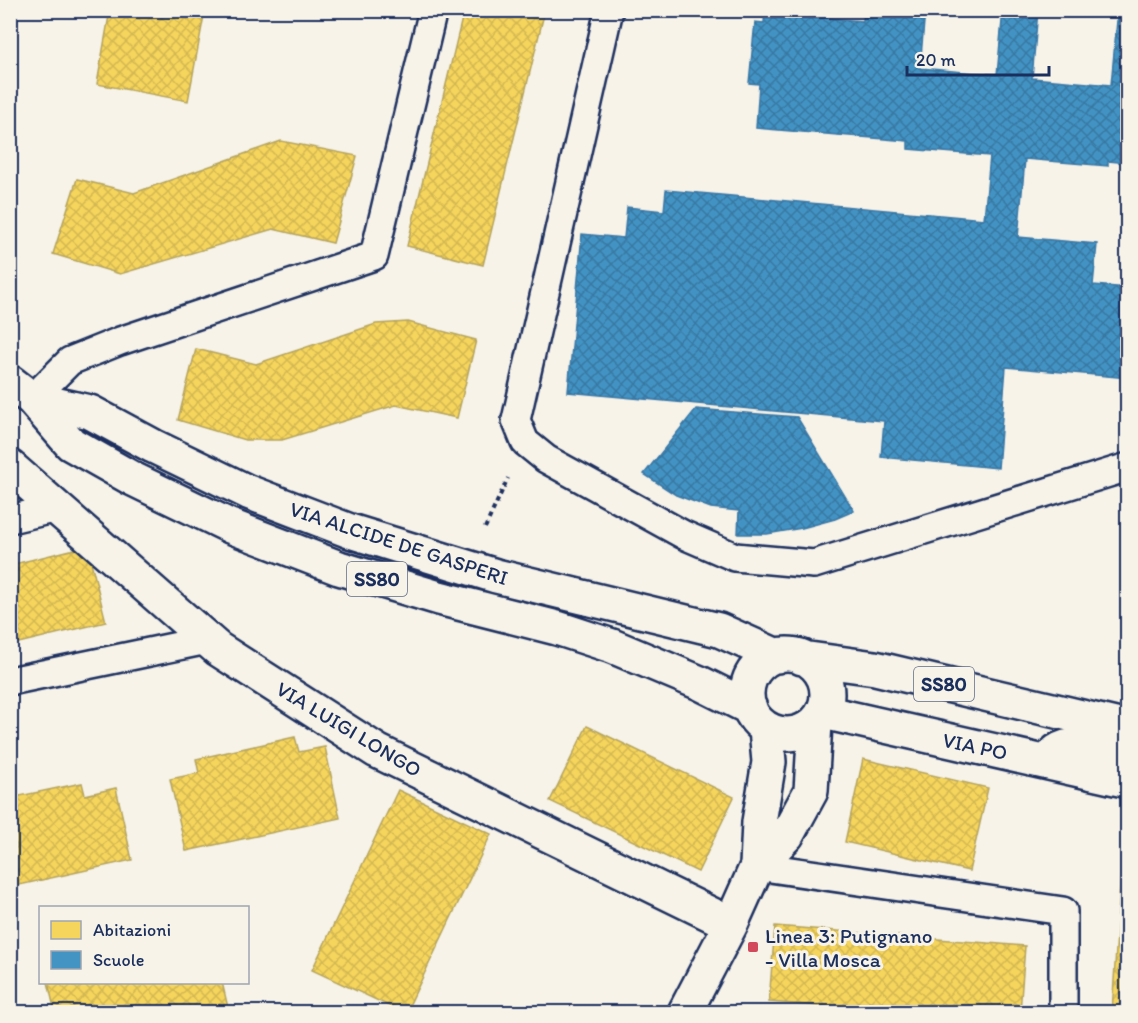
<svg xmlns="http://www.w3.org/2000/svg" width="1138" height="1023" viewBox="0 0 1138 1023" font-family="Itim,sans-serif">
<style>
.homes{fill:url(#homes-cross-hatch);stroke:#b4a35d;stroke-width:1.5}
.schools{fill:url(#schools-cross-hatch);stroke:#3775a5;stroke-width:1.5}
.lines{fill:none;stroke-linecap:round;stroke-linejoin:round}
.service-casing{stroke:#1b2f5e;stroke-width:32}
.minor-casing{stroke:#1b2f5e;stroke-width:38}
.tertiary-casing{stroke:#1b2f5e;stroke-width:38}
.primary-casing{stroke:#1b2f5e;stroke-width:38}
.path{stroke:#1b2f5e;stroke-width:4;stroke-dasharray:4.5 4.5;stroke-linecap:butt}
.service{stroke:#f7f3e8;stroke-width:27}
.minor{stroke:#f7f3e8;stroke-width:33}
.tertiary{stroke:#f7f3e8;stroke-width:33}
.primary{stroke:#f7f3e8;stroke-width:33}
.poi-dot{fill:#d1495b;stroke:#f7f3e8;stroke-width:2}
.labels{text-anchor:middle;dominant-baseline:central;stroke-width:6;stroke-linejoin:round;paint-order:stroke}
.shield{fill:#f7f3e8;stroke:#5d6a87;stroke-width:1.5}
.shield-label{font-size:20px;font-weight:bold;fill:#1b2f5e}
.street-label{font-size:21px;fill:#1b2f5e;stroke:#f7f3e8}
.poi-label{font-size:21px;fill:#1b2f5e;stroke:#f7f3e8;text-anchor:start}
</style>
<defs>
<pattern id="homes-cross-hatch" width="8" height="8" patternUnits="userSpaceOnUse" patternTransform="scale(1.5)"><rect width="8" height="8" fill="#f6d55c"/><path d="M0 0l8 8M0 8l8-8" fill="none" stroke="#d2b752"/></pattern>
<pattern id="schools-cross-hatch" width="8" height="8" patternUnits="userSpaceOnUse" patternTransform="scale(1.5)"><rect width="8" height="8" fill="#4393c3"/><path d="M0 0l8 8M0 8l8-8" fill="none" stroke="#3778a2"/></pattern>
</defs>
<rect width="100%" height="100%" fill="#f7f3e8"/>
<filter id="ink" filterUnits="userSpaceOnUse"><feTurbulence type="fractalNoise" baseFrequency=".0167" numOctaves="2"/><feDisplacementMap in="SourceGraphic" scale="12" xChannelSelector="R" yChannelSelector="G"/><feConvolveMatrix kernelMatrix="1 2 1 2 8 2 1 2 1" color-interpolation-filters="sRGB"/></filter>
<g filter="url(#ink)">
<path class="homes" d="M110,10h95l-17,91 -91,-17z
M464,10h81l-62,255 -76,-19z
M281,141l76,15 -24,87 -60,-14 -153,45 -67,-20 24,-75 57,14z
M408,322l68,18 -19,78 -61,-13 -114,35h-37l-67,-20 18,-71 60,15 120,-40z
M87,546l19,76 -96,23v-80z
M587,726l147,71 -36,75 -148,-71z
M295,737l4,15 26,-5 15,71 -154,33 -16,-72 29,-6 -3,-14z
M863,759l125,29 -19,83 -124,-29z
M82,783l3,12 31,-7 16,72 -122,27v-89z
M398,790l93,44 -85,178h-4l-90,-42z
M1123,839l5,1v172h-16z
M775,926l250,20 -5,66h-121l-130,-10z
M48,982h174l7,30h-174z"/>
<path class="schools" d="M765,10h62v8l36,3 1,-11h61l-5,58 77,7 6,-65h35l-6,68 79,7 7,-75h10v153l-20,-2v5l-83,-7 -7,78 79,7 -4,41 35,3v90l-122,-11 -8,101 -117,-11 3,-36 -316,-29 14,-158 42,4 3,-31 37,4 2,-21 318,29 6,-63 -82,-7v-8l-152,-13 3,-44 -10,-1 6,-61 9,1z
M696,409l101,8 57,94 -19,8 -33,9 -35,6h-29l1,-23 -28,-3 -35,-13 -32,-21z"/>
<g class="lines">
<defs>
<path id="service" d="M609,10l-93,410 9,22 21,17 138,76 51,22 79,7 314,-97
M32,399l38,-38 50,-20 254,-85 59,-246
M10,519l47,-11
M10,681l197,-41
M757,866l306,45v101"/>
<path id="minor" d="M10,467l208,182 159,102 354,173
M757,866l2,-44 10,-60 -3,-33
M685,1012l46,-88 26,-58 30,-31 24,-44 4,-68"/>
<path id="tertiary" d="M1048,762c2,-3 6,-8 9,-11 19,-13 51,0 71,5"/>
<path id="primary" d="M10,382l22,17 39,45 62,35 97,47 109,42 100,30 118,30 55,18 88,37 50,25
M32,399l58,13 63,34 95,46 102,39 146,45 223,54 58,26
M747 694a40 40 0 1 1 80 0a40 40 0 1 1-80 0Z
M802,658l73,10 253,60
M823,712l305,69"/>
</defs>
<use href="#service" class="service-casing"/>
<use href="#minor" class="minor-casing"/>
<use href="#tertiary" class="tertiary-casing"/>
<use href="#primary" class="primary-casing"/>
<path class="path" d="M485,528l23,-50"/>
<use href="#service" class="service"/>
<use href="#minor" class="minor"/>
<use href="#tertiary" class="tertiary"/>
<use href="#primary" class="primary"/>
</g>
</g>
<rect class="poi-dot" x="747" y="941" width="12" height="12" rx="3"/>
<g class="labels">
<g class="shield">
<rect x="347" y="562" width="60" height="34" rx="4.5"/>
<rect x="914" y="667" width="60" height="34" rx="4.5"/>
</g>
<g class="shield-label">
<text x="377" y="579">SS80</text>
<text x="944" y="684">SS80</text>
</g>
<g class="street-label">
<text transform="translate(399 543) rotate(18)">VIA ALCIDE DE GASPERI</text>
<text transform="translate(349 729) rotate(31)">VIA LUIGI LONGO</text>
<text transform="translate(975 746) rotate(12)">VIA PO</text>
</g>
<g class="poi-label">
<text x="765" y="935">Linea 3: Putignano<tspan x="765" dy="24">- Villa Mosca</tspan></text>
</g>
</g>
<rect width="1138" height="1023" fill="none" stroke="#f7f3e8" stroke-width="36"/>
<rect x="18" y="18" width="1102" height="987" fill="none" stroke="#1b2f5e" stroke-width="2" filter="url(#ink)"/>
<rect x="39" y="906" width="210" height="78" fill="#f7f3e8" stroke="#9fa5b1" stroke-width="1.5"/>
<rect x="51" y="921" width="30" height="18" fill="#f6d55c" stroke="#9fa5b1" stroke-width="1.5"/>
<text x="93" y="936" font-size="18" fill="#1b2f5e">Abitazioni</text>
<rect x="51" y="951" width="30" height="18" fill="#4393c3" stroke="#9fa5b1" stroke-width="1.5"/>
<text x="93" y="966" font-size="18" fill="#1b2f5e">Scuole</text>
<path d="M907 66v9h142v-9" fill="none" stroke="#1b2f5e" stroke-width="3"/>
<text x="916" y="66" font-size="18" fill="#1b2f5e" stroke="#f7f3e8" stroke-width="4.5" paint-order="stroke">20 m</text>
</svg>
